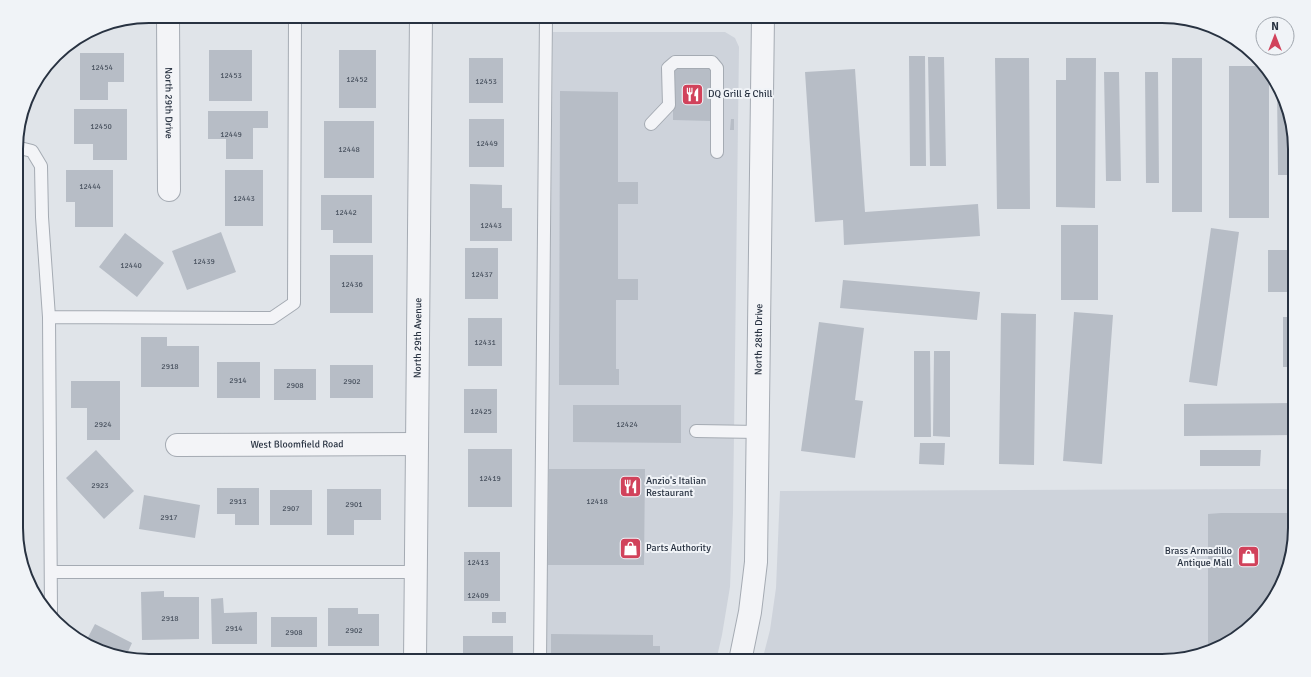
<svg xmlns="http://www.w3.org/2000/svg" width="1311" height="677" viewBox="0 0 1311 677" font-family="Signika,sans-serif">
<style>
.built{fill:#ced3db}
.building{fill:#b7bdc6}
.lines{fill:none;stroke-linecap:round;stroke-linejoin:round}
.service-casing{stroke:#a5abb3;stroke-width:14}
.minor-casing{stroke:#a5abb3;stroke-width:24}
.tertiary-casing{stroke:#a5abb3;stroke-width:24}
.service{stroke:#f3f4f7;stroke-width:12}
.minor{stroke:#f3f4f7;stroke-width:22}
.tertiary{stroke:#f3f4f7;stroke-width:22}
.labels{text-anchor:middle;dominant-baseline:central;stroke-width:4;stroke-linejoin:round;paint-order:stroke}
.number-label{font-size:8px;fill:#4c5562}
.poi-label{font-size:10px;fill:#283241;stroke:#f0f3f7;text-anchor:start}
.street-label{font-size:10px;fill:#283241;stroke:#f0f3f7}
.rim{fill:none;stroke:#283241;stroke-width:2}
</style>
<rect width="100%" height="100%" fill="#e0e4e9"/>
<path class="built" d="M553,32h172l10,6 4,9 -6,466 -3,74 -8,48 -6,26h-170z
M1295,489v39l-14,59 -45,52 -66,22h-408l8,-31 6,-42 4,-97z"/>
<path class="building" d="M209,50h43v51h-43z
M339,50h37v58h-37z
M80,53h44v29h-16v18h-28z
M909,56h16l1,110h-16z
M928,57h16l2,109h-16z
M469,58h34v45h-34z
M995,58h34l1,151h-33z
M1066,58h30l-1,150 -39,-1v-127h10z
M1172,58h30v154h-30z
M1229,66h33l7,6v146h-40z
M673,68h39l-1,53 -38,-1z
M855,69l10,143 113,-8 2,32 -136,9 -1,-25 -28,2 -10,-150z
M1104,72h15l2,109h-15z
M1145,72h13l1,111h-13z
M37,80v12h-8l1,-2z
M1277,88l17,44v43h-16z
M560,91l58,1v90h20v22h-20v75h20v21h-22v69h3v16h-60z
M74,109h53v51h-34v-16h-19z
M208,111h60v17h-15v31h-27v-20h-18z
M469,119h35v48h-35z
M731,119h3v11h-4z
M324,121h50v57h-50z
M66,170h47v57h-38v-25h-9z
M225,170h38v56h-38z
M470,184l32,1v23h10v33h-42z
M321,195h51v48h-39v-13h-12z
M1061,225h37v75h-37z
M1211,228l28,4 -22,154 -28,-4z
M221,232l15,40 -49,18 -15,-39z
M125,233l39,30 -27,34 -38,-30z
M465,248h33v51h-33z
M1268,250h26v42h-26z
M330,255h43v58h-43z
M843,280l137,12 -3,28 -137,-12z
M1074,312l39,3 -11,149 -39,-3z
M1001,313l35,1 -2,151 -35,-1z
M1283,317h11l1,50h-12z
M468,318h34v48h-34z
M17,319h6l-1,40h-5z
M819,322l45,6 -9,72 8,1 -8,57 -54,-7z
M141,337h26v9h32v41h-58z
M914,351h16l1,86h-17z
M934,351h16v86l-17,-1z
M217,362h43v36h-43z
M330,365h43v33h-43z
M17,367h2l-1,43h-1z
M274,369h42v31h-42z
M71,381h49v59h-33v-32h-16z
M464,389h33v44h-33z
M1295,403v32l-111,1v-32z
M573,405h108v38l-108,-1z
M920,443h25l-1,22 -25,-1z
M468,449h44v58h-44z
M96,450l38,41 -30,28 -38,-41z
M1200,450h61l-1,16h-60z
M549,469h96l-1,96h-96z
M217,488h42v37h-24v-11h-18z
M327,489h54v31h-27v15h-27z
M270,490h42v35h-42z
M144,495l56,10 -5,33 -56,-9z
M1221,513h74v15l-14,59 -45,52 -28,9v-134z
M464,552h36v49h-36z
M164,591v6h35v42l-57,1 -1,-48z
M223,598l1,15 33,-1v32h-45l-1,-45z
M328,608h30v6h21v32h-51z
M492,612h14v11h-14z
M271,617h46v30h-46z
M95,624l37,19 -6,13 -36,-9 -5,-4z
M551,634l102,1v11h7v15h-109z
M463,636h50v25h-50z"/>
<g class="lines">
<defs>
<path id="service" d="M651,124l18,-19 -1,-37 7,-6h37l5,6v84
M16,147l16,4 9,15 1,51 7,100 2,296
M49,317l223,1 22,-15 1,-287
M696,431l62,1
M51,572h365
M540,661l6,-645"/>
<g id="minor">
<path id="s1" d="M168,16l1,174"/>
<path id="s2" d="M177,445l240,-1"/>
<path id="s3" d="M415,661l6,-645"/>
</g>
<g id="tertiary">
<path id="s4" d="M740,661l10,-49 6,-50 7,-546"/>
</g>
</defs>
<use href="#service" class="service-casing"/>
<use href="#minor" class="minor-casing"/>
<use href="#tertiary" class="tertiary-casing"/>
<use href="#service" class="service"/>
<use href="#minor" class="minor"/>
<use href="#tertiary" class="tertiary"/>
</g>
<defs>
<symbol id="restaurant-square" viewBox="-11 -11 22 22"><rect x="-9" y="-9" width="18" height="18" rx="4" fill="#d1425b" stroke="#f0f3f7"/><path d="M-5-6h1v4h1v-4h1v4h1v-4h1v5L-1.5 .5V6h-2V.5L-5-1ZM5-6V6H3V1.5H1.5Q1.5-4 5-6Z" fill="#fff"/></symbol>
<symbol id="shop-square" viewBox="-11 -11 22 22"><rect x="-9" y="-9" width="18" height="18" rx="4" fill="#d1425b" stroke="#f0f3f7"/><path d="M-5-2.5h2.3a2.7 3.5 0 0 1 5.4 0H5L5.5 6h-11ZM-1.5-2.5h3a1.5 2.3 0 0 0-3 0Z" fill="#fff"/></symbol>
</defs>
<g fill-rule="evenodd">
<use href="#restaurant-square" x="680" y="82" width="25" height="25"/>
<use href="#restaurant-square" x="618" y="474" width="25" height="25"/>
<use href="#shop-square" x="618" y="536" width="25" height="25"/>
<use href="#shop-square" x="1236" y="544" width="25" height="25"/>
</g>
<g class="labels">
<g class="number-label">
<text x="102" y="67">12454</text>
<text x="231" y="75">12453</text>
<text x="357" y="79">12452</text>
<text x="486" y="81">12453</text>
<text x="101" y="126">12450</text>
<text x="231" y="134">12449</text>
<text x="487" y="143">12449</text>
<text x="349" y="149">12448</text>
<text x="90" y="186">12444</text>
<text x="244" y="198">12443</text>
<text x="346" y="212">12442</text>
<text x="491" y="225">12443</text>
<text x="204" y="261">12439</text>
<text x="131" y="265">12440</text>
<text x="482" y="274">12437</text>
<text x="352" y="284">12436</text>
<text x="485" y="342">12431</text>
<text x="170" y="366">2918</text>
<text x="238" y="380">2914</text>
<text x="352" y="381">2902</text>
<text x="295" y="385">2908</text>
<text x="481" y="411">12425</text>
<text x="103" y="424">2924</text>
<text x="627" y="424">12424</text>
<text x="490" y="478">12419</text>
<text x="100" y="485">2923</text>
<text x="238" y="501">2913</text>
<text x="597" y="501">12418</text>
<text x="354" y="504">2901</text>
<text x="291" y="508">2907</text>
<text x="169" y="517">2917</text>
<text x="478" y="562">12413</text>
<text x="478" y="595">12409</text>
<text x="170" y="618">2918</text>
<text x="234" y="628">2914</text>
<text x="354" y="630">2902</text>
<text x="294" y="632">2908</text>
</g>
<g class="poi-label">
<text x="708" y="94">DQ Grill &amp; Chill</text>
<text x="646" y="481">Anzio's Italian<tspan x="646" dy="12">Restaurant</tspan></text>
<text x="646" y="548">Parts Authority</text>
<text x="1232" y="551" text-anchor="end">Brass Armadillo<tspan x="1232" dy="12">Antique Mall</tspan></text>
</g>
<g class="street-label">
<text stroke="none"><textPath href="#s1" startOffset="87">North 29th Drive</textPath></text>
<text stroke="none"><textPath href="#s3" startOffset="323">North 29th Avenue</textPath></text>
<text stroke="none"><textPath href="#s4" startOffset="323">North 28th Drive</textPath></text>
<text stroke="none"><textPath href="#s2" startOffset="120">West Bloomfield Road</textPath></text>
</g>
</g>
<path d="M0 0H1311V677H0ZM149 23H1162A126 126 0 0 1 1288 149V528A126 126 0 0 1 1162 654H149A126 126 0 0 1 23 528V149A126 126 0 0 1 149 23Z" fill="#f0f3f7" fill-rule="evenodd"/>
<path class="rim" d="M149 23H1162A126 126 0 0 1 1288 149V528A126 126 0 0 1 1162 654H149A126 126 0 0 1 23 528V149A126 126 0 0 1 149 23Z"/>
<g transform="translate(1275 36)"><circle r="19" fill="#f0f3f7" stroke="#a0a6ae"/>
<path d="M0-3L7 15L0 10L-7 15Z" fill="#d1425b"/>
<text y="-6" font-size="11" font-weight="bold" text-anchor="middle" fill="#283241">N</text>
</g>
</svg>
